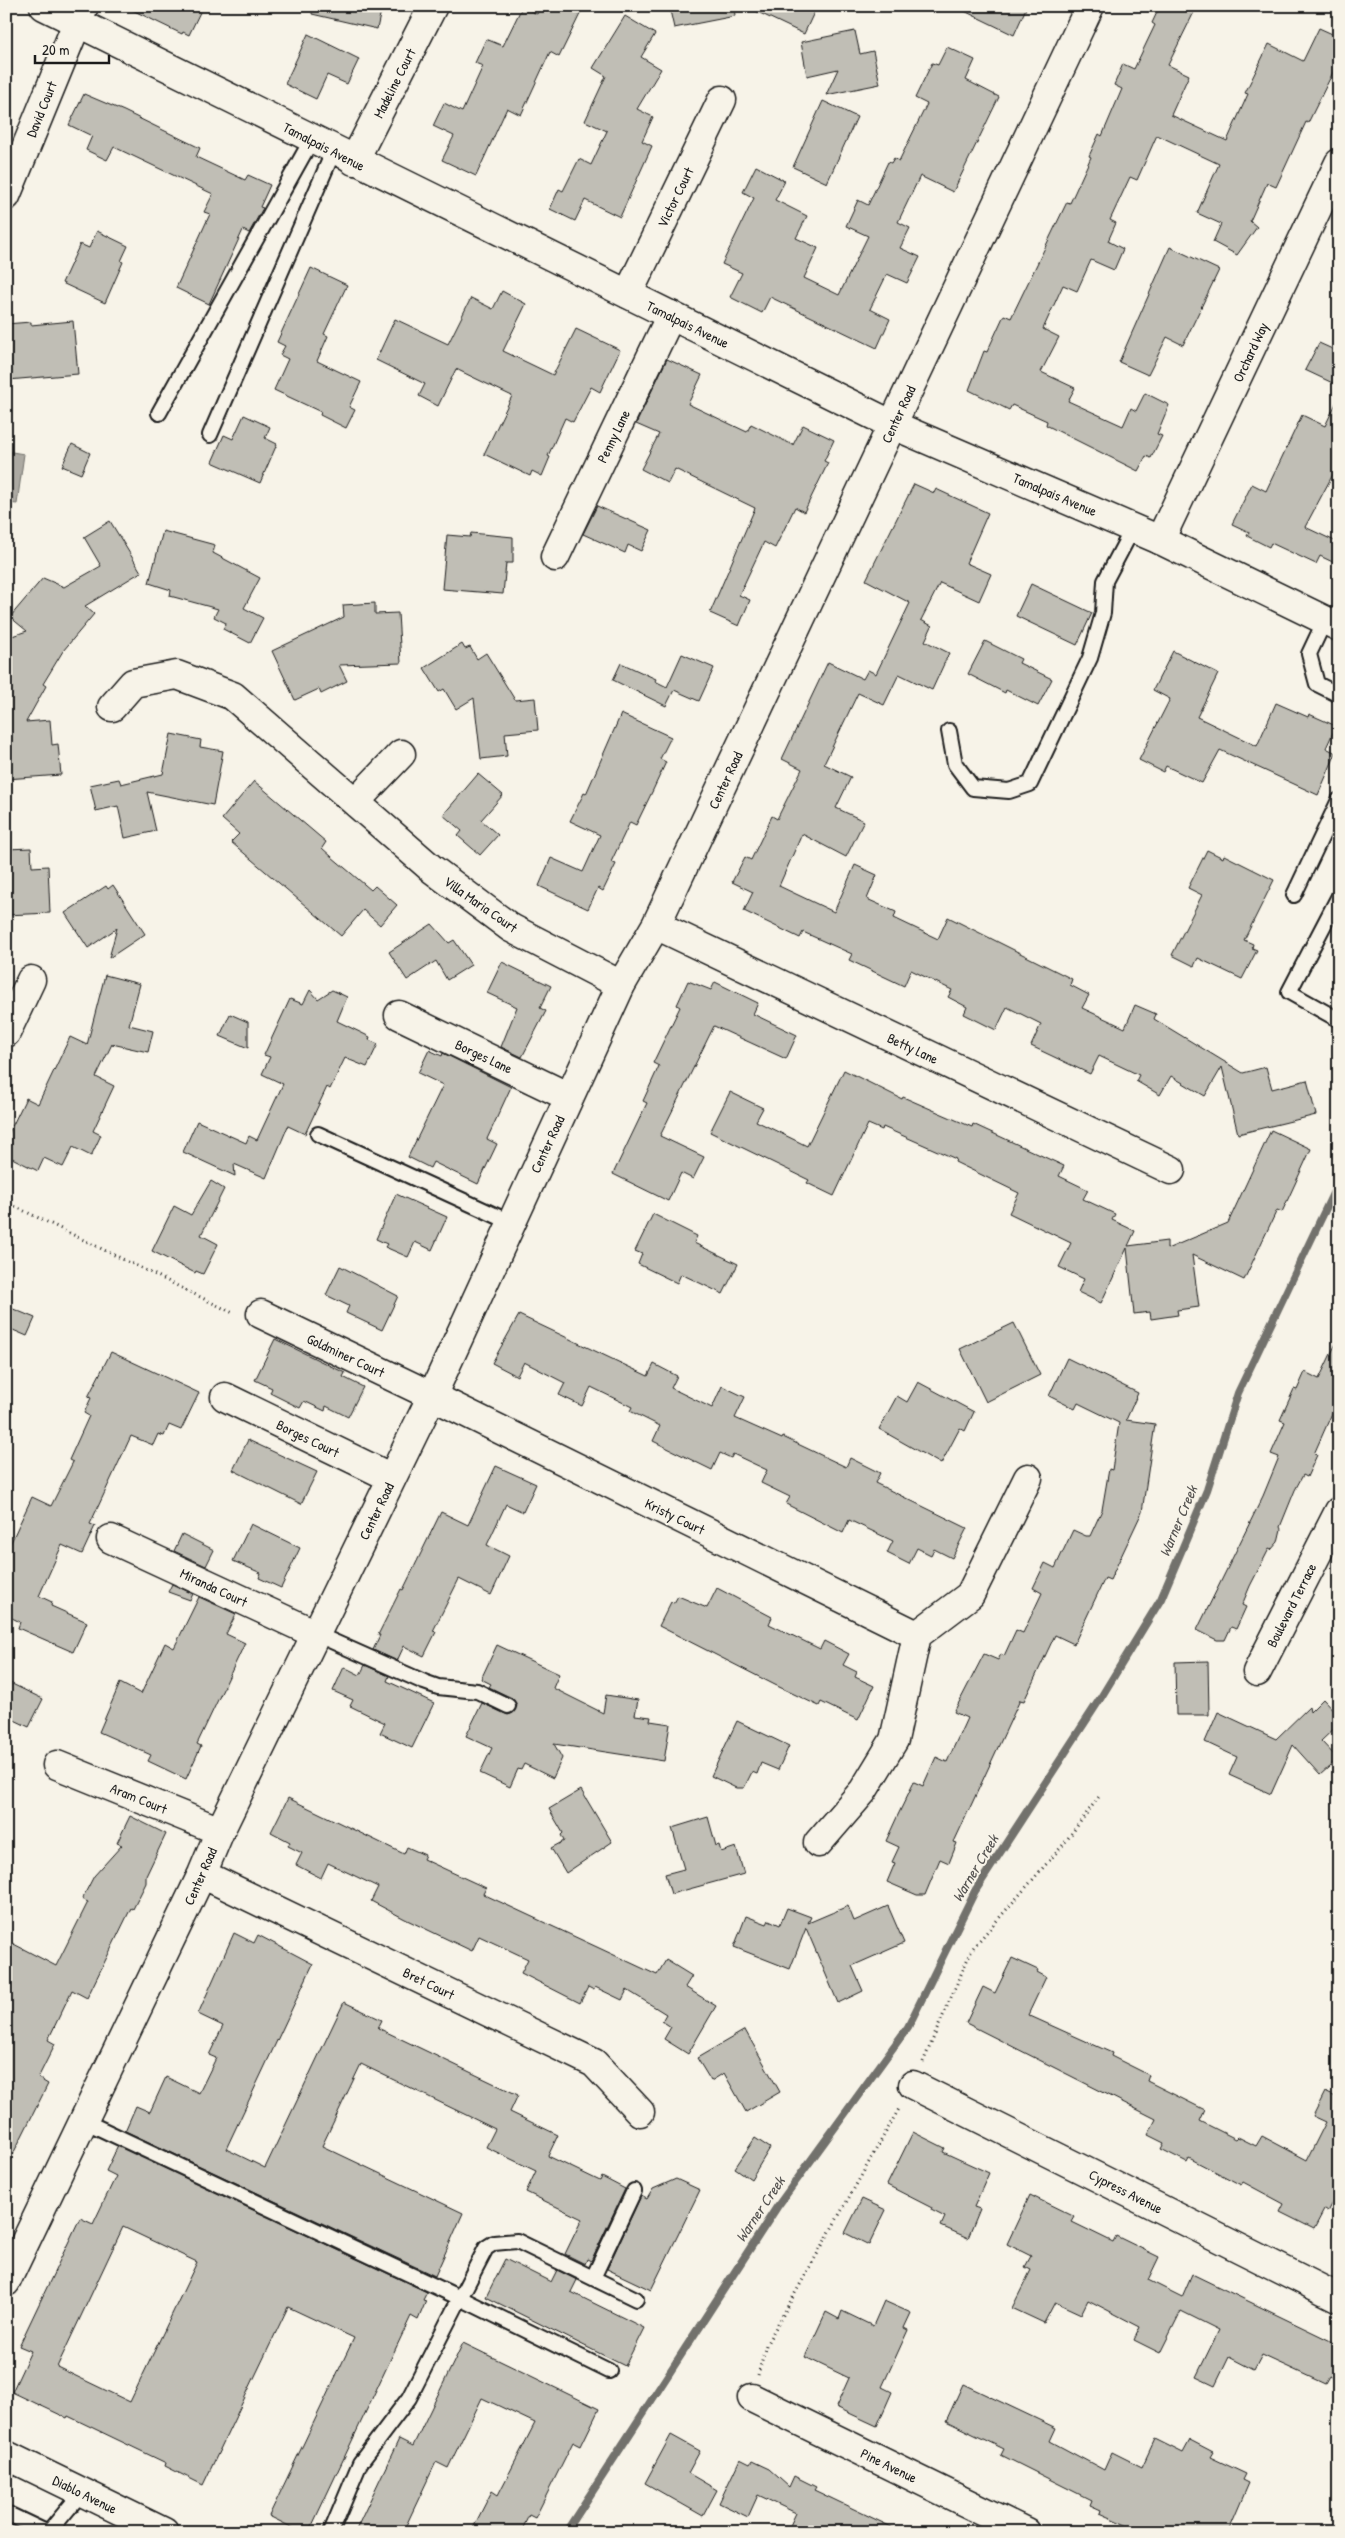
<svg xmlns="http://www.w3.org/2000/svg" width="1345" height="2538" viewBox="0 0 1345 2538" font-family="'Patrick Hand',sans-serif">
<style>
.water{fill:#aca9a2;stroke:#72716c}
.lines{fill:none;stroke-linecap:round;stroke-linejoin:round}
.stream{stroke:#72716c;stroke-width:8}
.building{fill:#c0beb5;stroke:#1c1c1c;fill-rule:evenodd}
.lane-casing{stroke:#1c1c1c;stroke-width:18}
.street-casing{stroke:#1c1c1c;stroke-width:31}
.secondary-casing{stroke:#1c1c1c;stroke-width:31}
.path{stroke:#1c1c1c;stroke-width:3;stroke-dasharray:1 4;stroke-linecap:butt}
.lane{stroke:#f7f3e8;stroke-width:14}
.street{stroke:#f7f3e8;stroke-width:28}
.secondary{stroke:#f7f3e8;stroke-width:28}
.labels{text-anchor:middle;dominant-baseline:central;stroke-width:4;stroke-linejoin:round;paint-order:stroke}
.street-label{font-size:14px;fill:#1c1c1c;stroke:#f7f3e8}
.water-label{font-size:15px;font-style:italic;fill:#565452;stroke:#f7f3e8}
</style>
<rect width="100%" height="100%" fill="#f7f3e8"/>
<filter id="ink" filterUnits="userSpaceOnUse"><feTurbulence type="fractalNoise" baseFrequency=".02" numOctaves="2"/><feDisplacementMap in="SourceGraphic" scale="10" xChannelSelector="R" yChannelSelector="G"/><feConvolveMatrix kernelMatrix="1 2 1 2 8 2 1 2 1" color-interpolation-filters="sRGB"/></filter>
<g filter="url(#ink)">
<path class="water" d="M6,451l18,3 -7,50 -10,-1z"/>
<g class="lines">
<path class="stream" d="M566,2532l211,-325 131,-180 67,-136 125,-192 61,-100 46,-109 31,-97 101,-212"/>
</g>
<path class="building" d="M124,6h79l-14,29 -6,-3 -1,2z
M313,6h69l-5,23 -65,-15z
M541,6h43l-25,51 -9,-5 -29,63 -14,-7 -31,68 -34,-16 12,-24 -21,-10 11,-23 18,9 21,-46 -8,-3 11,-24 17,7 19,-39 15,7z
M669,6h65l1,10 -61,12z
M745,6h72l-13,28z
M954,6h73l-13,29z
M1160,6h37l-29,59 21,10 -18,40 56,26 21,-47 -3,-1 24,-49 34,17 16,-33 20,9v23l-31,63 -2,-1 -30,65 -9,-4 -17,38 7,6 -20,28 -24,-13 8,-18 -24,-11 22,-49 -62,-29 -20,45 -7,-3 -20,43 6,3 -8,18 15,8 -9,21 -23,-10 -14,31 -14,-6 -20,44 16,8 -18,35 34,16 -7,13 55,25 8,-18 5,3 9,-18 24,12 -12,29 5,2 -11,22 -5,-2 -8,15 -92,-46 1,-4 -35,-16 -3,5 -40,-20 15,-39 3,1 17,-37 7,3 56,-116 3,1 21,-46 -2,-1 10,-22 3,2 20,-47 -8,-4 9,-21 11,5 21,-44 -3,-2z
M625,16l30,18 -14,23 20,12 -24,40 16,8 -11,24 10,5 -32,71 -35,-17 -10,21 -25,-12 9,-20 4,2 16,-32 12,6 16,-34 -22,-10 21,-45 -13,-8z
M855,31l5,23 13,-3 7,33 -54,11 12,-26 -31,7 -6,-34z
M308,34l51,25 -12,25 -20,-9 -11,24 -31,-15z
M947,47l28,13 -9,20 33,17 -46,95 -33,-16 -22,46 12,6 -10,20 20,9 -13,26 -20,-9 -17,35 20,10 -13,29 -107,-51 -8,16 -32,-16 12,-24 -20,-9 32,-66 -11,-6 13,-26 29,15 -10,19 32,16 -11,22 22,10 -14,30 35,17 29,-59 -22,-10 12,-26 10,5 20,-43 3,1 3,-5 5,3 28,-57 -12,-6 17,-35 6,2z
M84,94l40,17 76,37 -4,9 49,23 3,-5 22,10 -10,22 3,1 -14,25 -6,-3 -34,74 -33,-16 34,-74 -6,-2 9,-18 -99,-47 -7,13 -21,-10 6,-14 -23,-11z
M823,101l34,16 -30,66 -34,-16z
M97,231l31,15 -7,15 2,1 -18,41 -43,-20 18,-39 9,4z
M1170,247l49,23 -36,75 -16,-8 -19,38 -29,-13z
M311,268l36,17 -23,49 4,2 -11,25 44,21 -12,25 6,3 -9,18 -26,-13 1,-3 -47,-22 14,-31 -8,-4 5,-9 -8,-4z
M502,291l24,13 -23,47 50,24 23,-46 44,21 -20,42 -9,-5 -18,35 -8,-4 -17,38 2,1 -8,19 -10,-5 -2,5 -46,-22 28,-58 -56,-27 -18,37 -19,-10 6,-12 -49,-24 19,-41 53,25 23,-46 22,11z
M73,321l5,53 -70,6 -2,-56 25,-2v3z
M1319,343l20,9v34l-34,-16z
M667,359l35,16 -14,29 59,28 4,-8 42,21 10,-20 31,15 -10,21 4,2 -24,49 -9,-5 -20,41 -11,-6 -25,53 11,5 -11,26 -29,-13 45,-105 -80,-39 -7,14 -27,-14 18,-35 -23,-10z
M1339,397v66l-34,64 34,16v22l-19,-9 -4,8 -45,-21 -2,4 -22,-11 2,-4 -17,-8 20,-40 14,7 36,-76 23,11z
M244,415l26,12 -5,11 12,6 -17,39 -48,-21 12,-27 9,4z
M72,444l18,9 -9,21 -19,-8z
M914,484l20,9 2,-4 52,24 -22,50 25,11 -12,27 -39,-18 -19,37 11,6 -7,15 24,12 -17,37 -33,-16 -15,31 -26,-12 -34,71 27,13 -15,31 28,13 -18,36 -44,-23 -23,52 55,26 21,-47 22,10 -10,24 29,13 -2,6 44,21 10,-22 124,62 -2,6 19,10 -7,13 43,20 10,-23 21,9 -2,5 89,54 23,-6 6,22 35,-9 9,35 -78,19 -16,-67 -17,29 -34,-20 -11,19 -24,-14 3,-6 -40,-19 -9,18 -59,-28 10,-22 -34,-17 -11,23 -32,-16 3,-7 -19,-10 4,-7 -41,-20 -7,16 -55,-26 3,-6 -49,-22 -3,6 -56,-27 9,-19 -21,-10 13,-25 6,3 21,-44 5,3 25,-50 -20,-10 46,-97 35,17 5,-9 8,4 34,-71 -44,-23z
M597,506l54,24 -10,21 -13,-6 -3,8 -42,-19z
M110,521l31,51 -56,34 9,8 -31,37 -20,33 3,2 -20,36 24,-2 2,25 6,-1 3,31 -55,4v-141l21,-7 -17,-14 33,-39 21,9 37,-21 -17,-29z
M163,531l52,14 -2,8 47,25 -16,30 19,10 -13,25 -27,-14 3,-6 -12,-6 4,-8 -48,-13 1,-6 -22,-7z
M471,533l42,4v26h-7l-3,31 -61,-5 5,-54 23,2z
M1031,584l61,29 -15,32 -61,-29z
M375,603v11l23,-1 3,50 -62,2 8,16 -26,13 -2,-5 -24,11 -23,-49 72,-34 -1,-12z
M985,641l36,18 -2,4 33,16 -14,27 -32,-16 -1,3 -37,-19z
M462,644l3,5 5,-2 7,12 9,-6 29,47 20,-2 3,32 -33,3 2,23 -26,3 -7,-61 -18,11 -12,-20 -5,3 -15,-24z
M1173,651l45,23 -21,43 60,29 19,-43 32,14 1,-3 27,12 -10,22 10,5 -18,42 -98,-45 -18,33 -36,-17 -3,6 -24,-12 31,-61 -17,-9z
M682,654l32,14 -15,33 -25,-11 -8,16 -53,-26 8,-17 35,16 -1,2 12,6z
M621,714l50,23 -11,22 6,3 -13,28 -17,35 -6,-3 -19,40 5,2 -13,27 -5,-3 -10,21 -49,-23 12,-28 32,14 17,-37 -30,-14 14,-28 2,1z
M171,734l30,6 -1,7 23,4 -10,54 -66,-13 9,39 -31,7 -7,-32 -22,5 -6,-26 29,-6 2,5 42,-10z
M478,774l25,21 -22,25 17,15 -18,20 -22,-19 4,-5 -19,-16z
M254,781l72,61 -4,6 10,9 39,33 4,-4 22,19 -17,20 -17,-15 -22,26 -110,-94 8,-8 -17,-15z
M31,848l1,19 16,-1 2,47 -44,2v-66z
M1207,850l16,8 1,-3 50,25 -30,60 9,4 -1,4 5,2 -15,29 -44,-21 -4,8 -22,-11 30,-60 -14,-7z
M113,885l32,49 -36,24 8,-30 -29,20 -23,-35 41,-27 2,3z
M432,924l17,19 5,-3 17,25 -24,15 -11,-19 -29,19 -18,-28z
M502,962l49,24 -11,22 6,3 -24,46 -21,-10 16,-40 -30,-14z
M105,975l35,9 -11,41 24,6 -5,21 -36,-8 -16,33 18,9 -21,45 8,4 -10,21 -18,-9 -10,20 -19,-9 -6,13 -32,-16v-16l20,-41 12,6 32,-67 17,8z
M688,981l23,9 4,-8 43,21 -5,11 44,21 -11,24 -72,-33 -54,110 44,21 -11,22 -12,-6 -13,28 -55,-27 34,-71 -4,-2 16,-35 -6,-3 27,-56 -3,-2z
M310,990l8,9 14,-9 15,7 -10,24 33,16 -1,3 9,4 -11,23 -22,-9 -15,31 -3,-2 -22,47 -17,-8 -22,52 -32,-14 1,12 -52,-24 14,-31 49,22 3,-7 8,4 26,-56 -21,-10 8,-17 -6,-2 26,-56 13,5z
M230,1014l18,8v26l-28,-12z
M429,1050l13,6 1,-3 68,34 -24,52 10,5 -19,40 -45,-22 -3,6 -22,-11 35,-72 -25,-12z
M844,1070l58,29 1,-2 69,30 1,-3 91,42 -5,10 29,14 -5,9 32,15 -3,6 23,11 -7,15 39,-5v8l61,-26 43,-93 40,19 -29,63 -5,-2 -33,70 -52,-25 7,52 -22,3 1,5 -27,4 -1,-7 -16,2 -7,-66 -26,55 -23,-11 6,-13 -25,-12 12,-24 -62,-30 10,-20 -64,-31 1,-3 -73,-32 -1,3 -14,-6 -34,72 -27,-13 2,-3 -99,-48 20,-40 33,16 -7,13 51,25z
M211,1181l13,8 -23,46 17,9 -15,30 -7,-3 -1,2 -43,-22 22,-45 17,9z
M396,1194l51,23 -15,33 -17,-8 -7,15 -23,-10 2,-3 -11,-5z
M653,1214l44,22 -3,7 44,21 -15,30 -42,-20 -4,9 -39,-19 4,-10 -7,-3z
M340,1266l58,30 -16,34 -36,-17 3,-7 -23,-11z
M6,1306l29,12 -8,18 -21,-9z
M519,1315l129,61 6,-12 23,12 -6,12 41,20 10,-22 23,11 -10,21 47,21 1,-2 63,30 4,-9 30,15 -5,10 92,45 -15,30 -18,-9 -3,6 -14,-7 -8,16 -22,-11 6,-12 -44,-21 -6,13 -57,-29 4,-7 -29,-14 6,-13 -34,-16 -2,4 -11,-5 -8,17 -59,-29 7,-15 -30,-15 2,-4 -41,-20 -9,19 -23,-11 6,-12 -41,-21 -7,14 -25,-13z
M1014,1323l26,52 -54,27 -26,-53z
M1339,1337v77l-6,-3 -19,43 3,1 -10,22 -4,-2 -8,15 -15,37 1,2 -3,13 -7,8 -2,-1 -19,37 -8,19 4,2 -10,22 -5,-2 -6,13h-8l-20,-10 66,-134 16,-39 -8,-3 14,-32 -5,-2 14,-31 3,1 8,-18 14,7z
M275,1339l70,34 -2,4 20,10 -15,30 -22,-11 -1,5 -21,-10 -4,7 -30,-15 2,-5 -17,-8z
M111,1352l88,41 -18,37 -12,-5 -5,11 -6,-2 -5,11 -22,-9 -41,88 5,2 -13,28 -20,-9 -23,51 13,6 -1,4 36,16 -14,30 -55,-24 2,-6 -14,-7v-62l26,-56 19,9 22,-44 -4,-2 20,-44 -5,-3 7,-15 -3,-1z
M1067,1358l71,35 -12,27 29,4 -13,88 -32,68 -5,-2 -31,66 -19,-9 -31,66 -4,-1 -66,142 3,1 -8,20 -9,-4 -15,36h-8l-30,-13 8,-19 -3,-1 7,-15 -13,-6 11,-24 17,-35 9,4 13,-29 11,5 20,-44 -13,-6 30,-58 14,6 3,-6 3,2 12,-26 7,3 19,-40 -9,-5 12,-25 10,5 18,-38 13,6h4l12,-26 7,-41 3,1 7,-47 -41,-20 -3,6 -26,-13z
M918,1382l56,30 -9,19 -5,-3 -19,36 -62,-35 18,-33 10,6z
M248,1440l69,32 -16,32 -68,-34z
M496,1466l40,18 -13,28 -17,-8 -19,41 22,11 -18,39 -32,-16 -26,52 3,1 -12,24 -20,-10 -7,15 -24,-11 7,-15h-2l23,-46 2,1 38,-78 27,13z
M251,1524l49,24 -19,40 -22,-10 2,-5 -28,-12z
M182,1534l32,16 -8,16 -32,-15z
M172,1584l21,10 -3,6 -22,-8z
M717,1588l55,29 -3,7 51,25 4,-8 25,13 -6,11 14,7 -2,5 19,9 -16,34 -37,-18 -2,4 -44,-21 -116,-59 12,-24 3,1 4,-7 29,12z
M199,1597l37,17 -10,20 19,9 -48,101 4,2 -15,33 -38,-18 3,-6 -52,-23 21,-49 21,11 24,-51 9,5z
M497,1645l62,29 -6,14 50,25 3,-18 32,5 -3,15 16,2 -1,4 20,3 -6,37 -110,-17 8,14 -9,20 -29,-14 -3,6 -3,-1 -8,18 -30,-14 12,-25 -26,-12 16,-33 26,12 5,-2 4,-7 -5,-8 -23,-11 2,-3 -10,-5z
M1208,1661l1,54h-33l-1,-53z
M365,1665l24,11 -2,5 47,22 -22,45 -32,-15 5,-10 -35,-17 3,-6 -20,-9 11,-24 16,8z
M6,1681l37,18 -14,28 -23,-11z
M1323,1699l16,17v8l-18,17 17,18 -18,16 -27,-30 -22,49 -42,-19 8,-18 -32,-15 13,-30 58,27 33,-32 1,5z
M737,1721l52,25 -11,24 -17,-7 -4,11 -5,-2 -8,16h-8l-25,-12z
M581,1790l31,52 -46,31 -15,-25 13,-7 -3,-6 2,-2 -14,-24z
M288,1798l116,56 3,-7 18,8 -2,4 63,29 -3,6 174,81 9,-15 26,16 -7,11 31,19 -28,48 -24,-15 7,-12 -9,-6 4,-7 -39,-24 -5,10 -27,-13 -1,3 -6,-3 -8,16 -59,-30 7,-14 -49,-23 -7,15 -67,-32 -34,-18 7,-14 -50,-24 -7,15 -25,-13 6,-12 -14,-7 2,-4 -19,-10z
M130,1816l36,18 -20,42v7l-13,26 -2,-1 -44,90 -15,-8 -24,50 7,4 -17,34 10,6 -42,84v-228l50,26 32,-64 -6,-3 12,-23 28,-31 -5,-2z
M708,1817l8,29 3,-1 2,7 15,-5 8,27 -73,20 -6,-20 19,-5 -12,-41z
M848,1906l6,15 34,-15 16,37 -52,23 11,25 -25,12 -32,-75 -16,41 -56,-22 12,-31 21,8 2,-4 11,5 7,-17 24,9 -3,6z
M234,1933l20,10 4,-8 55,29 -87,185 39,19 79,-166 38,18 -4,8 140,67 -8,17 48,23 -10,21 52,25 2,-4 23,12 -34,72 -4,-2 -2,5 -20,-10 17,-35 -56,-27 10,-21 -50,-24 9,-18 -134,-65 -39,82 141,67 -28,63 -310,-145 11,-25 14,6 16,-35 33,16 17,-35 -7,-3 14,-29 -25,-12z
M1012,1958l26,12 -1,2 9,5 -18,38 84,38 -1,3 38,19 -2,6 58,29 -5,11 36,18 2,-2 18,9 6,-10 45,24 19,-38 -13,-6 12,-24 13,6 1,-2v93l-12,23 -3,-2 -10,19 -34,-17 4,-8 -41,-22 -2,3 -52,-27 -2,4 -26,-13 3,-6 -16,-8 8,-16 -190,-96 17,-36 12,6z
M745,2030l35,62 -34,20 -22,-39 -13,8 -14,-23z
M913,2132l32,16 -2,4 46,21 -15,34 6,2 -12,29 -27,-12 4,-9 -14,-7 1,-2 -45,-23z
M755,2138l15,10 -19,31 -16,-11z
M118,2146l309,146 -4,8 3,1 -8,19 -7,-4 -102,216h-8l-32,-16 85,-178 -66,-31 -85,178 -38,-19 1,-3 -98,-47 -1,2 -55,-26 19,-41 -12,-5 61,-128 13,6 23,-48 -10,-5zM123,2227l74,35 -67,140 -73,-35z
M676,2179l24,11 -49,100 -44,-21 34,-73 6,3 6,-10z
M1030,2195l45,22 -3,5 41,20 3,-6 43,21 -11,23 34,17 10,-23 147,71v37l-10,-5 -4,7 -63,-29 -8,15 -25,-13 -14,29 -19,-9 23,-47 -38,-19 -21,42 -26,-13 6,-13 -52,-27 -7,14 -26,-12 -11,21 -32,-15 19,-38 -6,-3 6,-11 -24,-12z
M862,2199l24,11 -17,35 -24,-12z
M505,2259l46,23 6,-12 20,10 -6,12 73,36 -19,38 -139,-69z
M884,2301l27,12 -7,15 4,2 -26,57 10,5 -15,34 -41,-19 13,-29 -44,-21 21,-45 13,7 3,-8 31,15z
M463,2343l136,66 -18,37 -8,-4 -38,76 -6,-3 -8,17h-50l21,-41 6,4 37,-72 -53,-25 -34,70 -12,-6 -33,70h-48l44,-93 14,7z
M963,2384l93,44 -6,13 54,29 8,-18 30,15 13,-28 28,14 7,-13 23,12 -3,5 36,17 -3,6 6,3 -21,49h-86l-43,-19 1,-3 -11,-5 2,-5 -90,-45 3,-6 -58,-28z
M671,2435l29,16 -12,22 29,17 -14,26 -58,-33z
M740,2459l10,5 2,-3 17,8 20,18 5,-11 22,11 -2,3 88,42h-115l9,-19 -38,-18 -10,22 -29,-14z"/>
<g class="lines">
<defs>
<path id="lane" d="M159,413l153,-274
M210,435l124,-285
M1325,620l-16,34 8,30 22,11
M949,731l6,33 18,24 36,3 21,-7 60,-126 13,-45 2,-32 28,-53
M1294,895l45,-95
M1339,896l-50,96 50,28
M318,1134l192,88
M316,1634l108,48 14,5 39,4 31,15
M84,2121l376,177 -51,100 -49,65 -29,69
M593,2278l41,-87
M609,2371l-149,-73 26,-50 8,-5 23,-2 119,58
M6,2513l40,19
M49,2532l33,-40"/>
<path id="street" d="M354,161l79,-155
M6,196l78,-190
M628,294l94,-194
M1160,540l179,-377
M555,557l116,-242
M112,707l21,-24 44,-8 56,21 199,173 79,59 110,57
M356,801l45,-47
M656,925l515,245
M399,1015l170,82
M6,1033l25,-53
M261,1314l171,82 485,239
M225,1397l167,81
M111,1539l205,95
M1257,1672l82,-161
M57,1765l163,66
M818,1843l45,-52 31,-51 23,-105 53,-40 58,-117
M202,1874l392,189 46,49
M913,2085l426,213
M6,2282l196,-408 18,-43 212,-435 189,-411 35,-60 434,-919
M752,2398l274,134"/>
<path id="secondary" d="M44,6l849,419 267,115 179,87
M6,2455l158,77"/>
</defs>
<use href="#lane" class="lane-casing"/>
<use href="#street" class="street-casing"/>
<use href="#secondary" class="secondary-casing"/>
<path class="path" d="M6,1202l229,112
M923,2062l49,-113 91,-104 38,-51
M758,2375l8,-30 134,-238"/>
<use href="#lane" class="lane"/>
<use href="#street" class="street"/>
<use href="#secondary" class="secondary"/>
</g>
</g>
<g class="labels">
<g class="street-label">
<text transform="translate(394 83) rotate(-63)">Madeline Court</text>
<text transform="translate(41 109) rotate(-68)">David Court</text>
<text transform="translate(324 146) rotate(27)">Tamalpais Avenue</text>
<text transform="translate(675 197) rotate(-64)">Victor Court</text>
<text transform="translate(688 324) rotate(26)">Tamalpais Avenue</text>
<text transform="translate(1250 352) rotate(-65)">Orchard Way</text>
<text transform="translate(898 414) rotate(-65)">Center Road</text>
<text transform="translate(613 436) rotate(-64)">Penny Lane</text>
<text transform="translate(1055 494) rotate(23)">Tamalpais Avenue</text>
<text transform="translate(725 780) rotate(-65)">Center Road</text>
<text transform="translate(481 904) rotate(35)">Villa Maria Court</text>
<text transform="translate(913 1048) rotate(25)">Betty Lane</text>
<text transform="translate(484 1056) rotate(25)">Borges Lane</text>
<text transform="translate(547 1144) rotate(-65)">Center Road</text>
<text transform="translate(346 1355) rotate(25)">Goldminer Court</text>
<text transform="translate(308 1438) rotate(26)">Borges Court</text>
<text transform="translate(376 1511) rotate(-64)">Center Road</text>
<text transform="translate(675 1516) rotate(26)">Kristy Court</text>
<text transform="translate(214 1587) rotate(25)">Miranda Court</text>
<text transform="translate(1291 1605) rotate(-63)">Boulevard Terrace</text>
<text transform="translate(139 1798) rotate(22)">Aram Court</text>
<text transform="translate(200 1876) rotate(-66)">Center Road</text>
<text transform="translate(429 1983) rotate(26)">Bret Court</text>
<text transform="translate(1126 2191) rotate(27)">Cypress Avenue</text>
<text transform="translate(889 2465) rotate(26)">Pine Avenue</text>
<text transform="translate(85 2494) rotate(26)">Diablo Avenue</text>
</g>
<g class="water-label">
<text transform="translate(1178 1521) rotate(-67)">Warner Creek</text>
<text transform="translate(975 1868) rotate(-59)">Warner Creek</text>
<text transform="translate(760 2209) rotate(-56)">Warner Creek</text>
</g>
</g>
<rect width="1345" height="2538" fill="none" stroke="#f7f3e8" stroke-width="25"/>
<rect x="12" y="12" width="1320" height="2513" fill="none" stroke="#1c1c1c" stroke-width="2" filter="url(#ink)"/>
<path d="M35 55v8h74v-8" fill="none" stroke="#1c1c1c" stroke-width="2.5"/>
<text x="42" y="55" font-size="15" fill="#1c1c1c" stroke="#f7f3e8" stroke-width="4" paint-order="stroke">20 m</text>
</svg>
